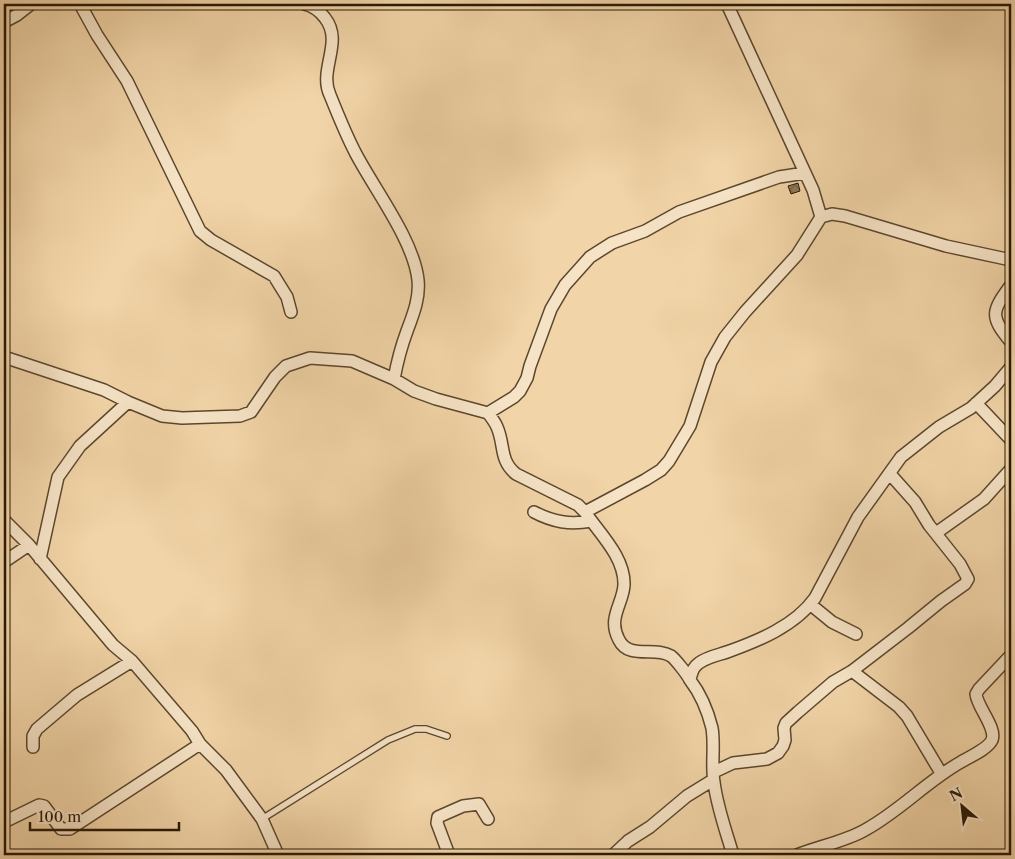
<svg xmlns="http://www.w3.org/2000/svg" width="1015" height="859" viewBox="0 0 1015 859" font-family="'Libre Caslon Text',serif">
<style>
.building{fill:url(#building-cross-hatch);stroke:#291805}
.lines{fill:none;stroke-linecap:round;stroke-linejoin:round}
.lane-casing{stroke:#5b472e;stroke-width:8}
.street-casing{stroke:#5b472e;stroke-width:14}
.lane{stroke:#f6e3c6;stroke-width:5.5}
.street{stroke:#f6e3c6;stroke-width:11}
</style>
<defs>
<pattern id="building-cross-hatch" width="8" height="8" patternUnits="userSpaceOnUse" patternTransform="scale(1.25)"><rect width="8" height="8" fill="#917a59"/><path d="M0 0l8 8M0 8l8-8" fill="none" stroke="#766348"/></pattern>
</defs>
<rect width="100%" height="100%" fill="#f1d4a7"/>
<filter id="stains"><feTurbulence type="fractalNoise" baseFrequency=".004" numOctaves="4"/><feColorMatrix values="0 0 0 0 .2 0 0 0 0 .09 0 0 0 0 .02 0 0 0 .5 -.17"/></filter>
<radialGradient id="worn" r=".72"><stop offset=".6" stop-color="#630" stop-opacity="0"/><stop offset="1" stop-color="#630" stop-opacity=".3"/></radialGradient>
<path class="building" d="M798,183l2,8 -9,3 -3,-8z"/>
<g class="lines">
<defs>
<path id="lane" d="M262,819l126,-79 27,-11h11l21,7"/>
<path id="street" d="M80,4l17,31 30,46 73,150 11,9 63,36 13,21 4,15
M304,4c9,2 15,6 21,14 19,24 -7,52 5,77 8,20 16,40 26,59 19,36 58,87 62,126 2,18 -5,35 -11,51 -6,16 -10,32 -13,48
M727,4l86,186 8,27
M4,22l13,-7 14,-11
M1011,285c-19,26 -22,31 0,57
M4,357l100,33 24,12 34,14 20,2 58,-2 11,-4 24,-35 11,-11 24,-8 42,3 42,18 20,12 22,8 52,14c3,4 7,9 9,14 8,18 2,33 19,47l62,31 7,7c14,21 40,45 39,73 -1,19 -17,33 -5,55 10,20 36,6 52,16 5,4 16,18 19,24 10,13 18,32 22,48 3,18 -1,37 2,54 3,25 12,49 19,73
M976,403l35,37
M488,413l26,-16 6,-6 7,-13 3,-12 21,-57 14,-24 25,-28 22,-14 33,-12 34,-19 100,-35 26,-4
M534,512c19,10 36,13 57,9
M585,512l60,-32 16,-10 8,-9 21,-35 21,-64 14,-25 20,-25 52,-57 24,-38 11,-3 13,2 101,30 65,14
M4,520l25,25 84,100 19,16 60,70 8,13 26,26 36,49 16,36
M936,533l48,-34 27,-30
M40,559l18,-82 22,-31 48,-44
M4,562l25,-17
M810,604l22,18 24,12
M852,671l47,36 8,9 34,57
M690,679c2,-7 3,-12 9,-16 8,-6 19,-8 28,-11 31,-11 68,-26 88,-54l43,-81 43,-60 38,-30 32,-19 24,-22 16,-19
M33,747v-11l4,-7 40,-34 55,-34
M714,772l19,-9 34,-4 11,-6 5,-7 2,-6 -1,-12 2,-5 12,-11 35,-30 19,-11 56,-43 33,-27 24,-17 3,-5 -8,-15 -31,-39 -14,-23 -25,-28
M4,822l35,-17 5,1 17,23h9l130,-85
M449,855l-12,-32 1,-6 25,-11 16,-2 9,15
M613,855l15,-14 22,-14 37,-31 26,-16
M797,855c22,-9 47,-13 68,-25 35,-19 62,-49 96,-68 8,-5 27,-13 31,-22 5,-12 -15,-33 -16,-46l3,-5 32,-34"/>
</defs>
<use href="#lane" class="lane-casing"/>
<use href="#street" class="street-casing"/>
<use href="#lane" class="lane"/>
<use href="#street" class="street"/>
</g>
<rect width="1015" height="859" fill="none" stroke="#f1d4a7" stroke-width="20"/>
<rect x="5" y="5" width="1005" height="849" fill="none" stroke="#291805" stroke-width="2.5"/>
<rect x="10" y="10" width="995" height="839" fill="none" stroke="#291805"/>
<g transform="translate(962 806) rotate(332)" stroke="#f6e3c6" stroke-width="4" paint-order="stroke">
<path d="M0-4L9 19L0 12L-9 19Z" fill="#291805"/>
<text y="-8" font-size="14" font-weight="bold" text-anchor="middle" fill="#291805">N</text>
</g>
<path d="M30 822v8h149v-8" fill="none" stroke="#291805" stroke-width="2.5"/>
<text x="38" y="822" font-size="15" fill="#291805" stroke="#f6e3c6" stroke-width="4" paint-order="stroke">100 m</text>
<rect width="100%" height="100%" filter="url(#stains)"/>
<rect width="100%" height="100%" fill="url(#worn)"/>
</svg>
